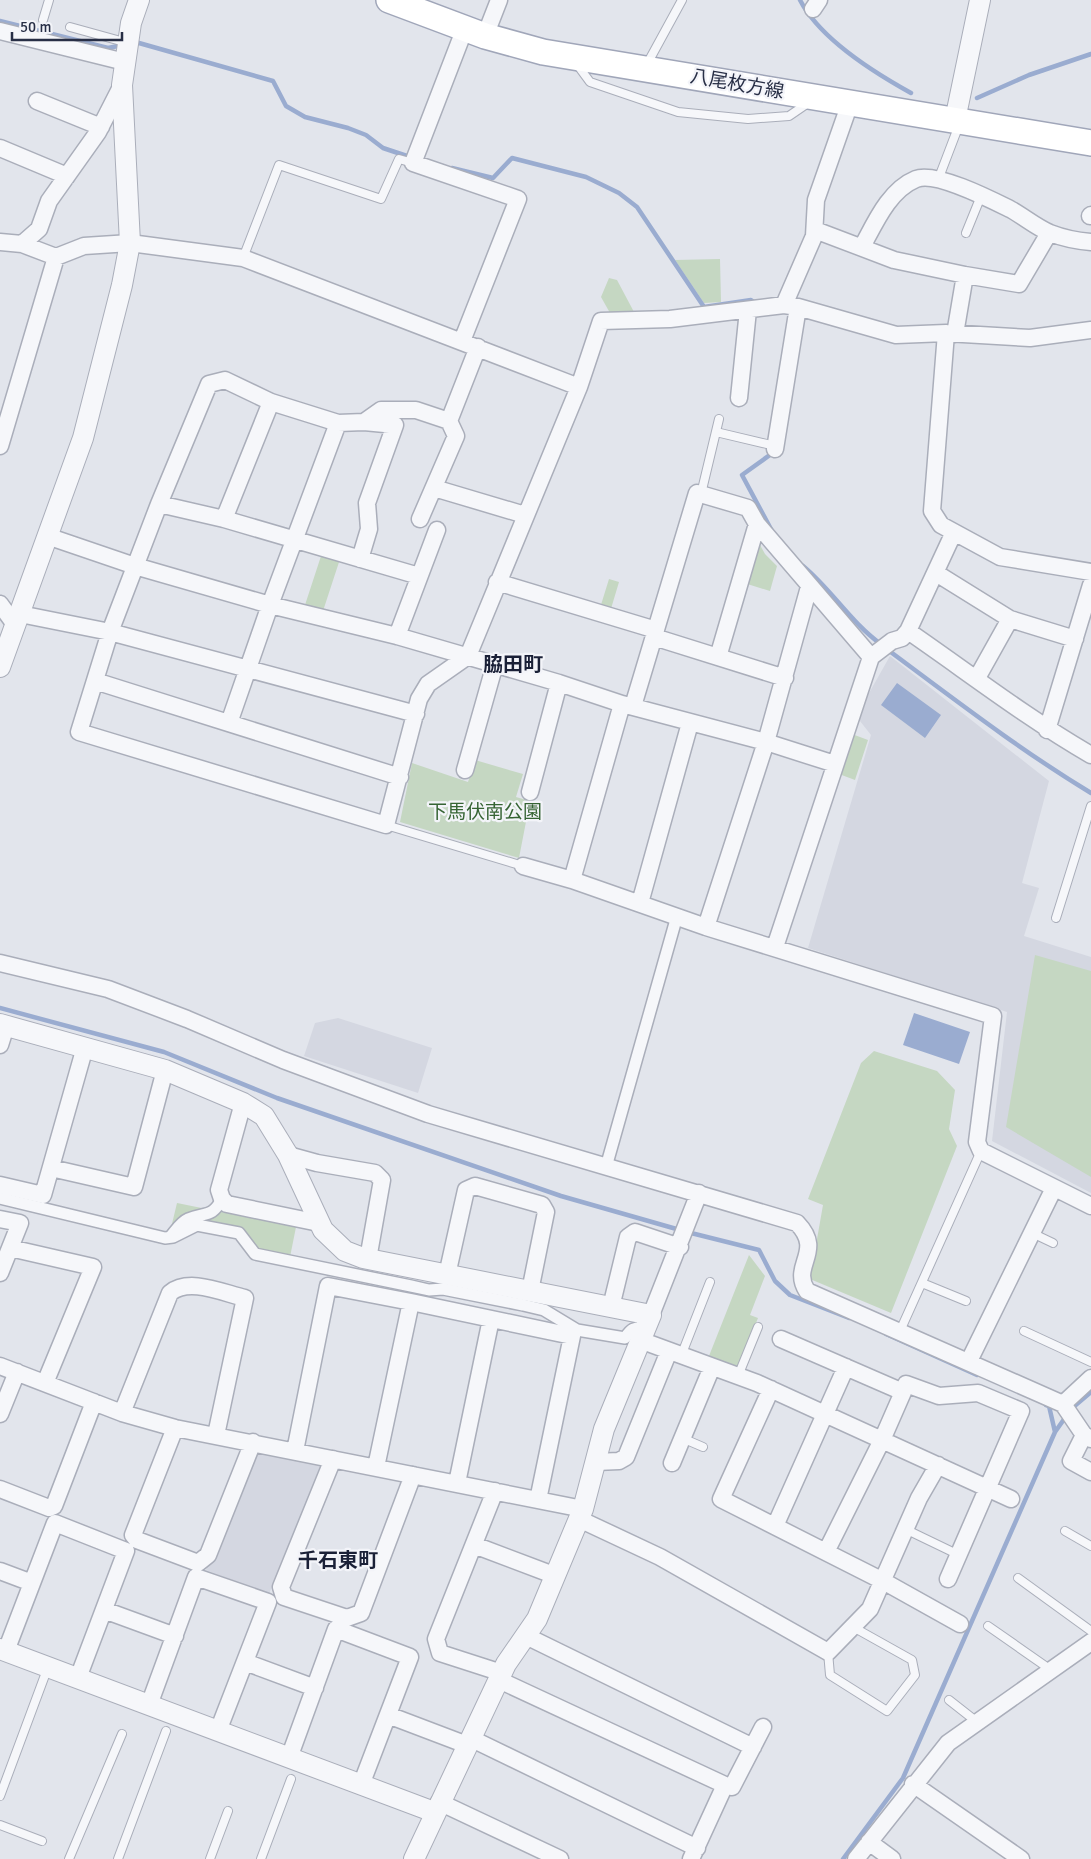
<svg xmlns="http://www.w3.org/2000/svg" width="1091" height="1859" viewBox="0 0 1091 1859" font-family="Signika,'Noto Sans JP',sans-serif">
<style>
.built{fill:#d4d7e1}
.green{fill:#c5d7c2}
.water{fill:#9aacd0}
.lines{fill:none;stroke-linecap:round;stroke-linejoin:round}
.stream{stroke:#9aacd0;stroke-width:4.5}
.service-casing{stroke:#aaaeba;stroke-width:10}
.pedestrian-casing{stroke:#aaaeba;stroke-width:14}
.minor-casing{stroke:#aaaeba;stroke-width:19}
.tertiary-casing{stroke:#aaaeba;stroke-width:22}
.primary-casing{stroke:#a0a6b9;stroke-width:28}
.service{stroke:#f6f7fa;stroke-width:8}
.pedestrian{stroke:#f6f7fa;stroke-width:11}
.minor{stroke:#f6f7fa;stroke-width:16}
.tertiary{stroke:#f6f7fa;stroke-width:20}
.primary{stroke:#fff;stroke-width:25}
.labels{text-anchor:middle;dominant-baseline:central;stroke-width:4.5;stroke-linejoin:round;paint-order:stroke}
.street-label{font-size:19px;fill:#282f46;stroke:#f3f4f9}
.park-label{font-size:19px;fill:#366434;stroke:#f3f4f9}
.neighbourhood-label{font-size:20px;font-weight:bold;fill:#1a2037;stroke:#f3f4f9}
</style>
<rect width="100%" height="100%" fill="#e2e5ec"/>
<path class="built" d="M890,656l159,125 -27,102 17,5 -15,48 67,21v236l-99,-52 15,-129 -199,-64 63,-213 -15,-19z
M338,1018l94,30 -14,45 -114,-37 11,-33z
M254,1449l68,14 -53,131 -63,-24z"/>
<path class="green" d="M720,259l1,43 -17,1 -29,-43z
M609,278l8,2 17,32 -24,1 -9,-16z
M753,542l7,3 5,9 12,12 -7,25 -29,-9z
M322,553l18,6 -17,52 -18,-6z
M609,579l10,3 -9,30 -10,-4z
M852,734l16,6 -13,40 -16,-6z
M475,760l48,14 -7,23 14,4 -11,57 -119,-36 12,-59 56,19z
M1035,955l56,16v206l-85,-50z
M874,1051l63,20 18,19 -6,39 8,17 -66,167 -81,-34 13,-74 -15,-6 53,-136z
M177,1203l119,24 -6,30 -33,-7 -16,-20 -70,-2z
M749,1255l16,21 -15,39 8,3 -20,50 -29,-12z"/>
<path class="water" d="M897,683l44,32 -16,23 -44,-33z
M914,1013l56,19 -11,32 -56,-19z"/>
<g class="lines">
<path class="stream" d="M800,0c20,39 73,72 111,93
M0,21l108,27 15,-3
M133,44l6,-1 134,38 13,25 19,11 43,11 18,7 17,13 30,10
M977,98l52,-23 62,-21
M452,168l41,10 19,-20 74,19 33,16 18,14 67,100 47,-7 6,4
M772,531l-30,-56 32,-23
M803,566c29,24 47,56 79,79
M888,650c66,49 132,100 203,143
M0,1008l164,44 113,46 284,98 119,34
M687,1232l72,18 16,31 15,14 59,23
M886,1334l91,41
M1046,1405l3,1 6,26
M1071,1409l20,-17
M843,1859l60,-81 152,-346 12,-17"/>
<defs>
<path id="service" d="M43,20l6,-20
M70,27l58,16
M576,63l14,19 88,30 70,7 41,-3 19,-13
M646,66l36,-66
M938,180l21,-55
M966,233l15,-37
M243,258l36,-93 102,34 18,-40 14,4
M716,432l51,12
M701,494l18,-75
M386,825l137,41
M1056,918l35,-112
M1032,1233l21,10
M922,1283l44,18
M900,1331l81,-180
M1024,1331l67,31
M681,1356l29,-74
M738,1376l20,-49
M682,1438l21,9
M905,1529l54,26
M1065,1531l26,15
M1018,1578l73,53
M988,1626l63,44
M828,1652l2,23 57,36 28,-36 -3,-15 -59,-33
M949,1700l28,22
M0,1796l48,-129
M0,1825l42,16
M69,1859l53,-125
M118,1859l48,-128
M210,1859l18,-48
M261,1859l30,-80"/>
<path id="pedestrian" d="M606,1167l71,-251
M0,1198l165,40 8,-1 24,-12 42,8 16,21 156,32 18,4 14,-1 80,16 21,5 33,20 48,8c6,-9 9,-11 20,-10
M171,1236c5,-6 10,-14 17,-17 17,-7 24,-1 34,-20"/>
<path id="minor" d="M813,9l6,-9
M0,31l125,31
M485,36l14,-36
M37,101l64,26
M0,148l67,28
M1090,216l1,-1
M815,230l79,30 71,15 54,9 30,-51
M0,242l22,2 34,13 28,-11 46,-3 113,15 336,129
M22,244l17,-15 10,-28 49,-69 24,-47
M862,247c13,-24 27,-57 54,-68 19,-8 76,21 94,30 13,7 26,18 40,24 13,5 28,8 41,9
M784,305l30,-69 2,-36 34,-97
M946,333l-14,178 9,14 59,32 91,15
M955,334l10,-59
M462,341l56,-142 -105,-36 52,-135
M739,398l9,-88
M449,421l29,-74
M364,422l17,-12h35l33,11 7,15 -36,83
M0,446l56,-189
M775,449l23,-142
M434,488l91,27
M159,504l65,15 195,57
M224,519l47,-117
M47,536l88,30 135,39 127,31 162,47 63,21 144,38 69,22
M360,559l9,-30 -2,-26 28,-78 -31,-3 -26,1 -67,-21 -46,-22 -16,4 -50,120 -49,128 -31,100 307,93 33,-126 9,-15 40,-28 111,-269 22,-66 69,-2 114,-14 14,2 98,28 50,-2 84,5 61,-8
M936,573l74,46 65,20
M497,582l159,48
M0,604l16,22
M20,614l90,18 306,82
M908,631c61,42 119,87 183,124
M397,636l40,-106
M654,637l131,41
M718,657l39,-133
M871,657l21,-16 10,-3 6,-7 46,-99
M977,678l33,-59
M95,681l305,96
M633,706l64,-213 51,15 9,16 114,133 -96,290
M229,723l41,-118 68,-182
M1047,730l44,-145
M465,770l30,-106
M530,792l29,-109
M523,866l49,14 134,47 287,89 -16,126 4,9 110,55
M572,880l50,-176
M640,903l50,-180
M706,927l60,-185 43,-155
M0,963l108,26 79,30 96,41 145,54 369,109c28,29 -7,42 10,68l256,113 21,31 7,4
M0,1045l6,-19
M243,1103l-24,87 3,9 5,5 92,19
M288,1155l29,8 58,10 7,7 -14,79
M51,1168l83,19 31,-117
M0,1185l43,10 42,-148
M0,1219l20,4 -20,50
M10,1248l83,19 -48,116
M447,1275l19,-85 9,-4 67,19 4,7 -16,79
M411,1302l161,34 -34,164
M611,1307l17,-70 7,-5 45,15
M651,1315l48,-122
M781,1339l122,53 -21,48 -56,112
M640,1340l117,43 254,116
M969,1361l85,-173
M0,1366l122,47 53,15 408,81
M771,1389l-50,110 162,82 77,43
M903,1392l3,-8 33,12 39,-3 43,18 -73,168
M1063,1404l28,-26
M122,1413l48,-120c19,-16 53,0 75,5l-29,137
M0,1414l17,-42
M175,1428l-42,107 4,5 61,23 10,-8 45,-113
M1084,1435l-13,26 20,11
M295,1451l33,-165 83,16 -35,165
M333,1459l-52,128 3,10 63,21 14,-5 52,-138
M596,1462l23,-1 7,-4 43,-106
M672,1463l40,-96
M457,1483l34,-164
M0,1489l49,19 5,-2 40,-104
M495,1491l-59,148 4,14 62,20
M579,1519l81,38 168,95 42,-43 49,-111 19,-33
M775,1526l71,-159
M474,1545l82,31
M0,1571l32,12
M104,1610l71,26
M526,1636l227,111
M6,1651l49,-128 71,28 -48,127
M245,1662l70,26
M499,1680l226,105 -34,74
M149,1705l47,-128 72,25 -50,129
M388,1715l79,30
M470,1738l227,110
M289,1758l47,-129 74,28 -49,128
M913,1784l108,75
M725,1785l7,2 31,-60
M439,1802l121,57
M869,1842l23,17
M856,1859l92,-116 143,-101"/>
<path id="tertiary" d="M955,120l25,-120
M0,667l83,-229 39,-153 8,-42 -8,-158 9,-62 8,-23
M0,1024l165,46 78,33 21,13 24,39 35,75 22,21 18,7 288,57 -47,114 -21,80 -46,110 -31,45 -92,195
M0,1649l434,163"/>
<path id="primary" d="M389,0l96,36 58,16 548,91"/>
</defs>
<use href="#service" class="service-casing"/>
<use href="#pedestrian" class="pedestrian-casing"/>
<use href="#minor" class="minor-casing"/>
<use href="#tertiary" class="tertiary-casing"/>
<use href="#primary" class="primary-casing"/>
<use href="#service" class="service"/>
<use href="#pedestrian" class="pedestrian"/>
<use href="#minor" class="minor"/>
<use href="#tertiary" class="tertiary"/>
<use href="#primary" class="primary"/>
</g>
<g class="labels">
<g class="street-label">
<text transform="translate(737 84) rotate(10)">八尾枚方線</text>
</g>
<g class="park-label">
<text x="485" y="812">下馬伏南公園</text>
</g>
<g class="neighbourhood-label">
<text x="513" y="664">脇田町</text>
<text x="338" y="1560">千石東町</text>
</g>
</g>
<path d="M12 32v8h110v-8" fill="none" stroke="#282f46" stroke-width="2.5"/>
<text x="20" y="32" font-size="15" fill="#282f46" stroke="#f3f4f9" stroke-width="4" paint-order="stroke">50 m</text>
</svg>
